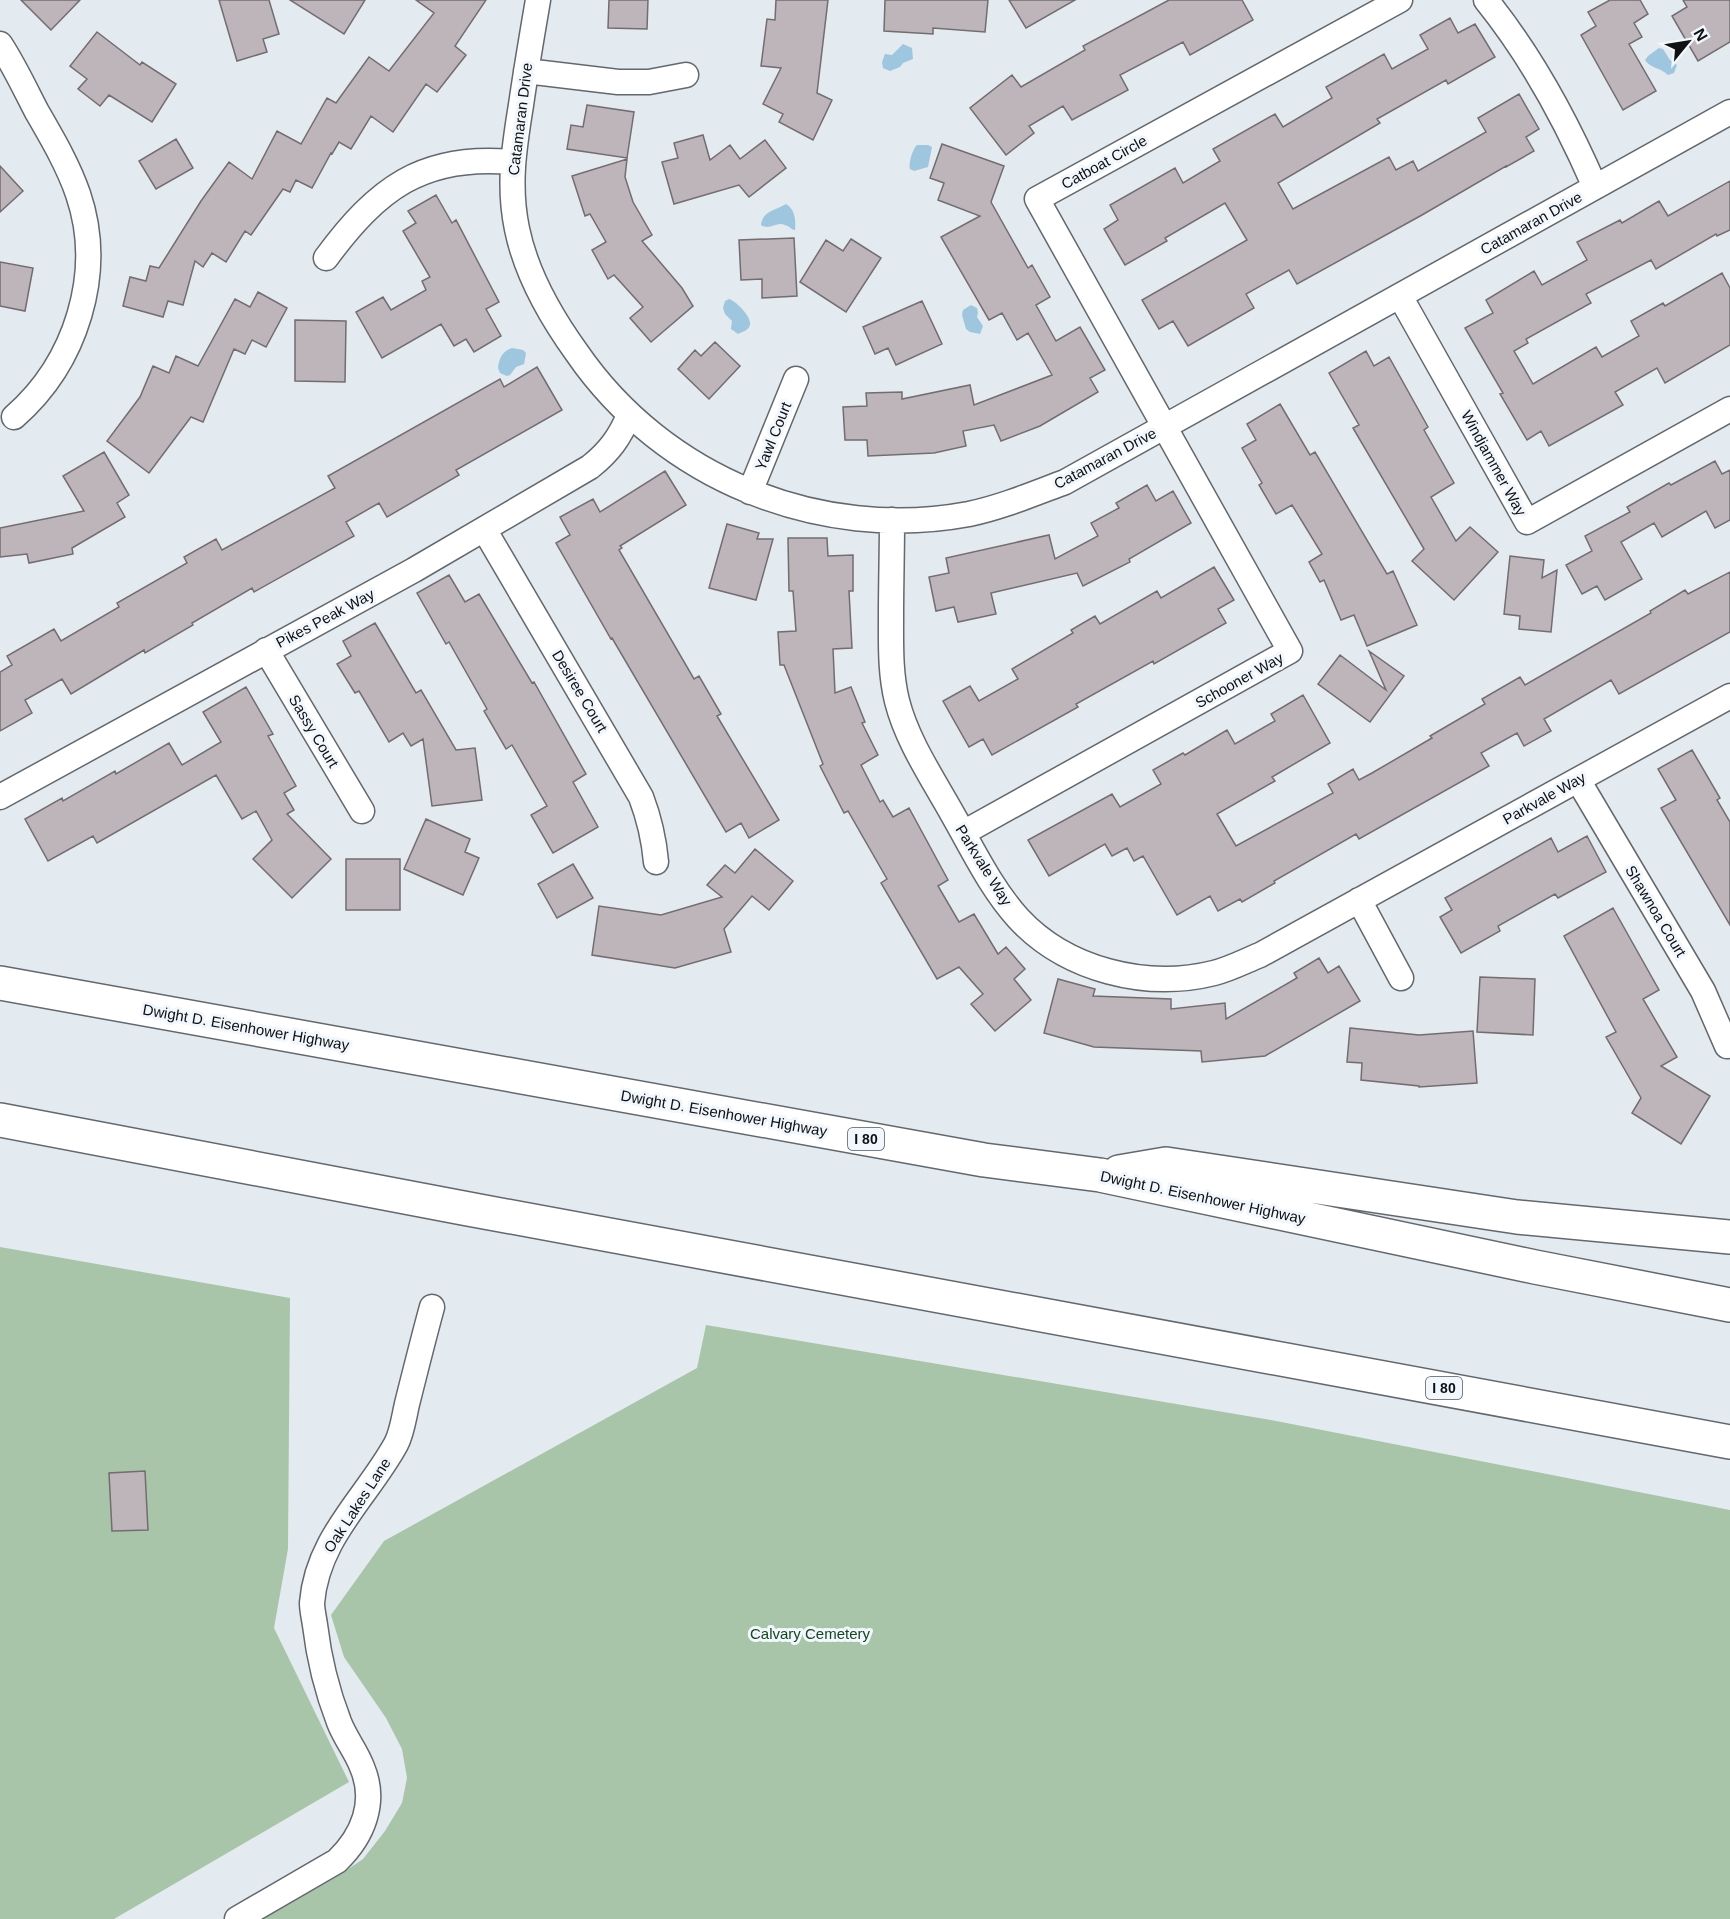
<svg xmlns="http://www.w3.org/2000/svg" width="1730" height="1919" viewBox="0 0 1730 1919" font-family="Helvetica,sans-serif">
<style>
.green{fill:#a8c5aa}
.water{fill:#9fc6df}
.building{fill:#bdb5b9;stroke:#736c70;stroke-width:1.5}
.lines{fill:none;stroke-linecap:round;stroke-linejoin:round}
.street-casing{stroke:#63686d;stroke-width:27}
.highway-casing{stroke:#63686d;stroke-width:36}
.street{stroke:#fff;stroke-width:24}
.highway{stroke:#fff;stroke-width:33}
.labels{text-anchor:middle;dominant-baseline:central;stroke-width:6;stroke-linejoin:round;paint-order:stroke}
.shield{fill:#f1f7fd;stroke:#525558;stroke-width:1.5}
.shield-label{font-size:14px;font-weight:bold;fill:#0e1012}
.street-label{font-size:15px;fill:#0e1012;stroke:#f1f7fd}
.park-label{font-size:15px;fill:#16451e;stroke:#f1f7fd}
</style>
<rect width="100%" height="100%" fill="#e3eaf0"/>
<path class="green" d="M0,1247l290,51 -2,251 -14,79 75,154 -235,137h-114z
M706,1325l565,95 459,90v409h-1467l75,-43 25,-17 22,-28 17,-28 5,-25 -5,-29 -16,-31 -42,-61 -13,-42 53,-74 313,-173z"/>
<path class="water" d="M903,44l9,4 1,11 -10,4 -3,4 -10,4 -7,-3 -1,-6 3,-8 7,1z
M1659,48l4,1 7,11 7,5 -3,8 -6,2c-7,-7 -18,-7 -23,-15l3,-4z
M917,145h11l4,2 -4,20 -14,4 -4,-2c-2,-5 3,-21 7,-24z
M786,204c9,5 10,16 9,26h-1c-3,-1 -5,-4 -9,-5 -9,-4 -15,6 -24,0 2,-15 14,-14 25,-21z
M729,299c7,2 23,18 21,26 -2,6 -8,7 -12,9l-7,-5 1,-8 -7,-7 -2,-6 2,-7z
M971,305l6,3 1,5 -1,4 6,9 -3,8 -10,-2 -4,-3 -4,-14 1,-5z
M512,348l11,2 3,3 -2,11 -8,3 -6,8 -3,1 -7,-3 -2,-5c1,-9 4,-17 14,-20z"/>
<path class="building" d="M21,0h59l-29,30z
M219,0h50l10,34 -16,5 4,13 -30,9z
M290,0h75l-21,34z
M416,0h70l-31,46 11,9 -29,37 -11,-8 -33,48 -22,-16 -20,33 -12,-7 -7,12 -1,-1 -19,35 -16,-8 -6,12 -7,-3 -32,46 -6,-4 -19,31 -14,-9 -9,14 -8,-6 -12,44 -15,-4 -5,16 -40,-11 7,-29 16,4 4,-15 9,2 42,-67 28,-39 23,17 25,-48 24,13 26,-46 9,5 33,-46 20,14 45,-58z
M609,0h39l-1,29 -39,-1z
M776,0h52l-11,93 15,7 -19,40 -34,-18 4,-8 -20,-10 18,-36 -20,-2 6,-47 8,1z
M885,0h103l-3,32 -52,-4v6l-49,-3z
M1009,0h66l-49,28z
M1169,0h73l11,20 -63,35 -7,-13 -63,33 8,15 -56,30 -9,-14 -34,20 5,7 -28,22 -36,-47 42,-33 9,12 64,-37 -2,-4z
M1610,0h30l8,14 -14,9 8,14 -13,7 27,47 -33,19 -42,-75 15,-9 -8,-14z
M1683,0h47v42l-32,19 -26,-45 15,-9z
M1450,18l8,15 17,-9 20,33 -47,27 -2,-4 -69,39 3,4 -102,60 15,26 96,-52 7,13 17,-9 5,10 68,-39 -8,-14 41,-24 20,35 -13,8 8,14 -28,16v-1l-84,49 -125,69 -8,-14 -43,24 8,14 -66,38 -15,-25 -14,8 -17,-29 105,-60 -22,-37 -60,35 2,3 -42,24 -21,-36 14,-9 -8,-15 65,-37 8,15 37,-22 -7,-12 62,-35 8,13 49,-29 -6,-11 58,-33 8,15 36,-20 -8,-14z
M97,32l43,33 2,-3 34,22 -24,38 -43,-27 -9,11 -22,-17 9,-10 -17,-13z
M587,105l47,7 -7,46 -60,-9 4,-24 12,2z
M703,135l7,25 20,-15 10,14 25,-19 21,28 -37,29 -10,-12 -65,19 -12,-42 16,-4 -4,-15z
M176,139l17,29 -37,21 -17,-28z
M942,144l62,22 -13,36 37,66 4,-3 18,32 -14,8 20,36 24,-14 25,43 -15,8 8,14 -58,34 -39,15 -7,-16 -31,6 3,15 -32,7 -66,3 -1,-16h-22l-2,-33 24,-1 -1,-13 36,-1v7l68,-14 4,20 78,-30 -24,-42 -11,7 -15,-27 -13,7 -48,-83 39,-21 -42,-16 6,-17 -14,-5z
M627,159l-2,18 8,25 19,33 -10,6 40,47 11,18 -42,36 -21,-24 13,-11 -29,-32 -6,4 -16,-29 14,-8 -16,-28 -5,2 -13,-40z
M0,166l23,25 -23,21z
M1730,181v49l-13,6 -1,-2 -60,35 -5,-9 -65,34 5,9 -65,36 2,4 -14,8 19,33 63,-37 6,10 37,-21 -8,-15 32,-18 2,3 57,-33 8,15v57l-65,38 -8,-15 -42,24 8,13 -74,41 -8,-15 -14,9 -27,-46 3,-1 -38,-65 28,-15 -7,-13 48,-29 8,14 45,-25 -10,-18 43,-22 2,3 37,-22 9,15z
M436,195l16,28 4,-3 43,82 -13,7 15,27 -27,16 -8,-13 -12,7 -13,-22 -59,34 -26,-46 27,-15 8,13 35,-20 -4,-9 8,-4 -27,-46 13,-8 -8,-12z
M794,238l3,58 -35,2v-19l-21,1 -2,-40z
M851,239l30,19 -35,54 -46,-30 26,-42 17,11z
M0,262l33,6 -8,43 -25,-5z
M258,292l29,16 -21,39 -14,-7 -7,14 -11,-5 -31,73 -12,-5 -42,56 -42,-32 33,-44 13,-31 16,7 7,-17 22,10 37,-67 15,8z
M922,301l20,43 -46,21 -8,-17 -13,6 -12,-27z
M295,320l51,1 -1,61 -50,-1z
M715,342l25,24 -31,33 -31,-30 17,-19 6,6z
M1366,351l8,15 15,-9 39,70 -4,3 30,53 -23,14 25,44 14,-14 28,25 -44,48 -42,-39 12,-12 -71,-121 6,-3 -30,-52z
M537,367l25,43 -106,60 3,5 -72,42 -8,-14 -33,19 8,14 -100,56 -2,-4 -60,35 1,2 -48,28 -1,-3 -73,44 -9,-15 -37,21 7,13 -32,18v-59l12,-7 -5,-9 47,-27 7,12 58,-34 -2,-4 70,-40 -3,-6 32,-18 6,11 113,-62 -7,-12 172,-97 4,8z
M1280,404l30,51 5,-3 72,122 6,-3 24,54 -50,21 -13,-31 -13,5 -17,-40 -4,2 -11,-20 13,-8 -30,-49 -16,9 -17,-29 3,-2 -20,-35 14,-8 -9,-16z
M104,452l25,43 -12,8 8,14 -53,31 1,6 -44,9 -2,-9 -27,3v-29l84,-17 -21,-35z
M1715,461l7,13 8,-4v50l-15,8 -9,-17 -44,26 -8,-14 -33,19 21,37 -37,21 -8,-14 -15,8 -16,-29 26,-14 -7,-15 45,-24 -3,-5 42,-24 2,2z
M665,471l21,34 -66,41 2,2 -3,2 75,129 5,-3 22,38 -4,2 62,104 -30,18 -8,-15 -15,9 -114,-194 -1,1 -55,-96 14,-8 -10,-18 33,-18 7,13z
M1147,485l9,16 17,-10 18,32 -62,36 1,3 -47,24 -6,-13 -86,20 5,21 -38,8 -4,-15 -18,4 -7,-34 20,-4 -3,-15 103,-23 6,24 43,-23 -7,-13 28,-15 -3,-5z
M727,524l32,9 -2,6h16l-17,61 -47,-12z
M788,538h39l1,18 25,-1v36h-4l3,57 -19,1 2,44 16,-6 14,35 -3,1 16,32 -17,10 19,37 3,-2 10,17 16,-9 39,72 -10,6 21,36 15,-8 24,40 8,-7 19,22 -11,10 17,21 -36,31 -24,-27 12,-10 -24,-27 -22,12 -56,-96 6,-4 -39,-68 -4,2 -24,-47 3,-2 -39,-99h-4l-2,-33 18,-1 -3,-40h-4z
M1510,556l34,4 -2,18 15,-8 -6,62 -32,-3 1,-13 -16,-2z
M1214,567l20,33 -16,9 8,14 -72,41 -1,-3 -77,43 2,3 -86,48 -9,-16 -14,8 -26,-46 27,-15 9,15 39,-22 -6,-10 61,-36 -2,-3 24,-14 5,8 57,-33 4,7z
M1730,572v60l-111,62 -8,-14 -67,39 7,12 -27,15 -7,-13 -36,20 8,13 -130,73 -3,-5 -82,47 1,2 -33,19 -2,-3 -22,12 -8,-15 -33,19 -34,-59 -9,5 -7,-13 -15,8 -7,-12 -56,32 -21,-36 84,-46 8,13 41,-23 -8,-14 30,-17 2,2 42,-25 8,14 40,-23 -4,-7 32,-19 27,48 -58,34 3,4 -58,33 19,32 97,-53 -5,-9 25,-15 6,11 13,-7 60,-35 -2,-2 55,-32 -3,-5 38,-22 5,8 126,-72 -1,-2 35,-21 3,4z
M449,575l16,27 14,-8 53,89 2,-1 52,92 -13,8 25,45 -45,26 -22,-38 16,-9 -35,-61 -6,4 -22,-38 3,-2 -38,-67 -3,2 -29,-51z
M375,623l41,70 5,-3 35,60 19,-2 7,52 -50,6 -9,-67 -12,7 -8,-13 -14,9 -30,-51 -4,2 -18,-29 14,-8 -8,-15z
M1369,651l35,25 -34,46 -52,-38 22,-29 46,35z
M246,687l27,47 -5,2 28,50 -12,7 10,17 -7,4 44,45 -39,39 -39,-39 19,-19 -16,-29 -14,8 -26,-44 -119,68 -4,-7 -45,25 -23,-42 37,-21 1,3 52,-30 1,3 53,-31 13,22 39,-23 -18,-30z
M1692,750l28,48 -3,2 13,22v103l-69,-117 15,-8 -18,-31z
M426,819l44,20 -5,13 14,6 -16,37 -59,-26z
M1587,836l19,36 -48,26 -3,-4 -57,32 2,5 -39,22 -21,-36 12,-7 -7,-12 106,-60 7,14z
M755,849l38,32 -24,29 -17,-14 -28,33 7,23 -56,16 -83,-13 7,-49 62,9 61,-18 -15,-12 18,-20 10,8z
M346,859h54v51h-54z
M573,864l20,34 -36,20 -19,-34z
M1613,908l46,82 -16,9 34,58 -16,9 49,30 -29,48 -49,-31 9,-15 -35,-61 10,-5 -52,-96z
M1319,958l9,15 11,-7 21,35 -95,55 -63,6 -1,-11 -107,-4 -50,-14 14,-54 37,10 -2,7 78,3v10l54,-6 1,16 71,-41 -3,-5z
M1480,977l55,2 -2,56 -56,-3z
M1350,1028l69,7 54,-4 4,52 -58,4v-1l-58,-6 1,-17 -15,-1z
M145,1471l3,59 -36,1 -3,-58z"/>
<g class="lines">
<defs>
<path id="street" d="M538,0c-6,35 -12,70 -17,105 -7,43 -13,81 -4,124 9,44 34,88 60,124 86,125 242,189 392,161 33,-7 64,-20 96,-32l665,-370
M1486,0c46,57 80,120 109,187
M0,44c14,21 25,45 37,68 15,26 31,53 41,82 27,79 -2,169 -64,223
M526,71l92,11h31l37,-7
M326,258c51,-69 96,-104 186,-96
M1400,296l127,226 203,-113
M750,492l46,-113
M892,520c0,32 -1,64 -1,95 0,29 -1,58 6,86 10,40 36,78 56,114 20,35 38,73 65,103 48,52 128,72 196,55 16,-4 31,-12 46,-18l470,-259
M484,529l157,268c8,21 13,42 15,65
M266,650l96,161
M1578,780l125,211 24,55
M0,797l414,-227 176,-103c19,-15 30,-30 39,-52
M963,833l327,-182 -253,-452 363,-199
M1359,900l42,78
M237,1919l100,-58c26,-25 40,-59 25,-94 -6,-16 -17,-29 -23,-45 -12,-31 -20,-63 -24,-97 -1,-7 -3,-15 -3,-22 5,-65 55,-106 84,-159 6,-11 8,-27 11,-40 8,-32 16,-64 25,-97"/>
<path id="highway" d="M0,983l984,177 116,15 435,92 195,38
M0,1120l463,88 1267,234
M1119,1172l47,-8 351,53 213,20"/>
</defs>
<use href="#street" class="street-casing"/>
<use href="#highway" class="highway-casing"/>
<use href="#street" class="street"/>
<use href="#highway" class="highway"/>
</g>
<g class="labels">
<g class="shield">
<rect x="848" y="1128" width="36" height="22" rx="4.5"/>
<rect x="1426" y="1377" width="36" height="22" rx="4.5"/>
</g>
<g class="shield-label">
<text x="866" y="1139">I 80</text>
<text x="1444" y="1388">I 80</text>
</g>
<g class="street-label">
<text transform="translate(520 119) rotate(-83)">Catamaran Drive</text>
<text transform="translate(1104 162) rotate(-29)">Catboat Circle</text>
<text transform="translate(1531 223) rotate(-29)">Catamaran Drive</text>
<text transform="translate(773 436) rotate(-68)">Yawl Court</text>
<text transform="translate(1105 458) rotate(-28)">Catamaran Drive</text>
<text transform="translate(1494 463) rotate(61)">Windjammer Way</text>
<text transform="translate(325 618) rotate(-28)">Pikes Peak Way</text>
<text transform="translate(1239 680) rotate(-29)">Schooner Way</text>
<text transform="translate(580 691) rotate(59)">Desiree Court</text>
<text transform="translate(314 731) rotate(59)">Sassy Court</text>
<text transform="translate(1544 798) rotate(-29)">Parkvale Way</text>
<text transform="translate(984 865) rotate(58)">Parkvale Way</text>
<text transform="translate(1656 911) rotate(59)">Shawnoa Court</text>
<text transform="translate(246 1027) rotate(10)">Dwight D. Eisenhower Highway</text>
<text transform="translate(724 1113) rotate(10)">Dwight D. Eisenhower Highway</text>
<text transform="translate(1203 1197) rotate(12)">Dwight D. Eisenhower Highway</text>
<text transform="translate(357 1505) rotate(-57)">Oak Lakes Lane</text>
</g>
<g class="park-label">
<text x="810" y="1633">Calvary Cemetery</text>
</g>
</g>
<g transform="translate(1688 42) rotate(60)" stroke="#f1f7fd" stroke-width="4.5" paint-order="stroke">
<path d="M0-4.5L10 22L0 15L-10 22Z" fill="#0e1012"/>
<text y="-9" font-size="16" font-weight="bold" text-anchor="middle" fill="#0e1012">N</text>
</g>
</svg>
